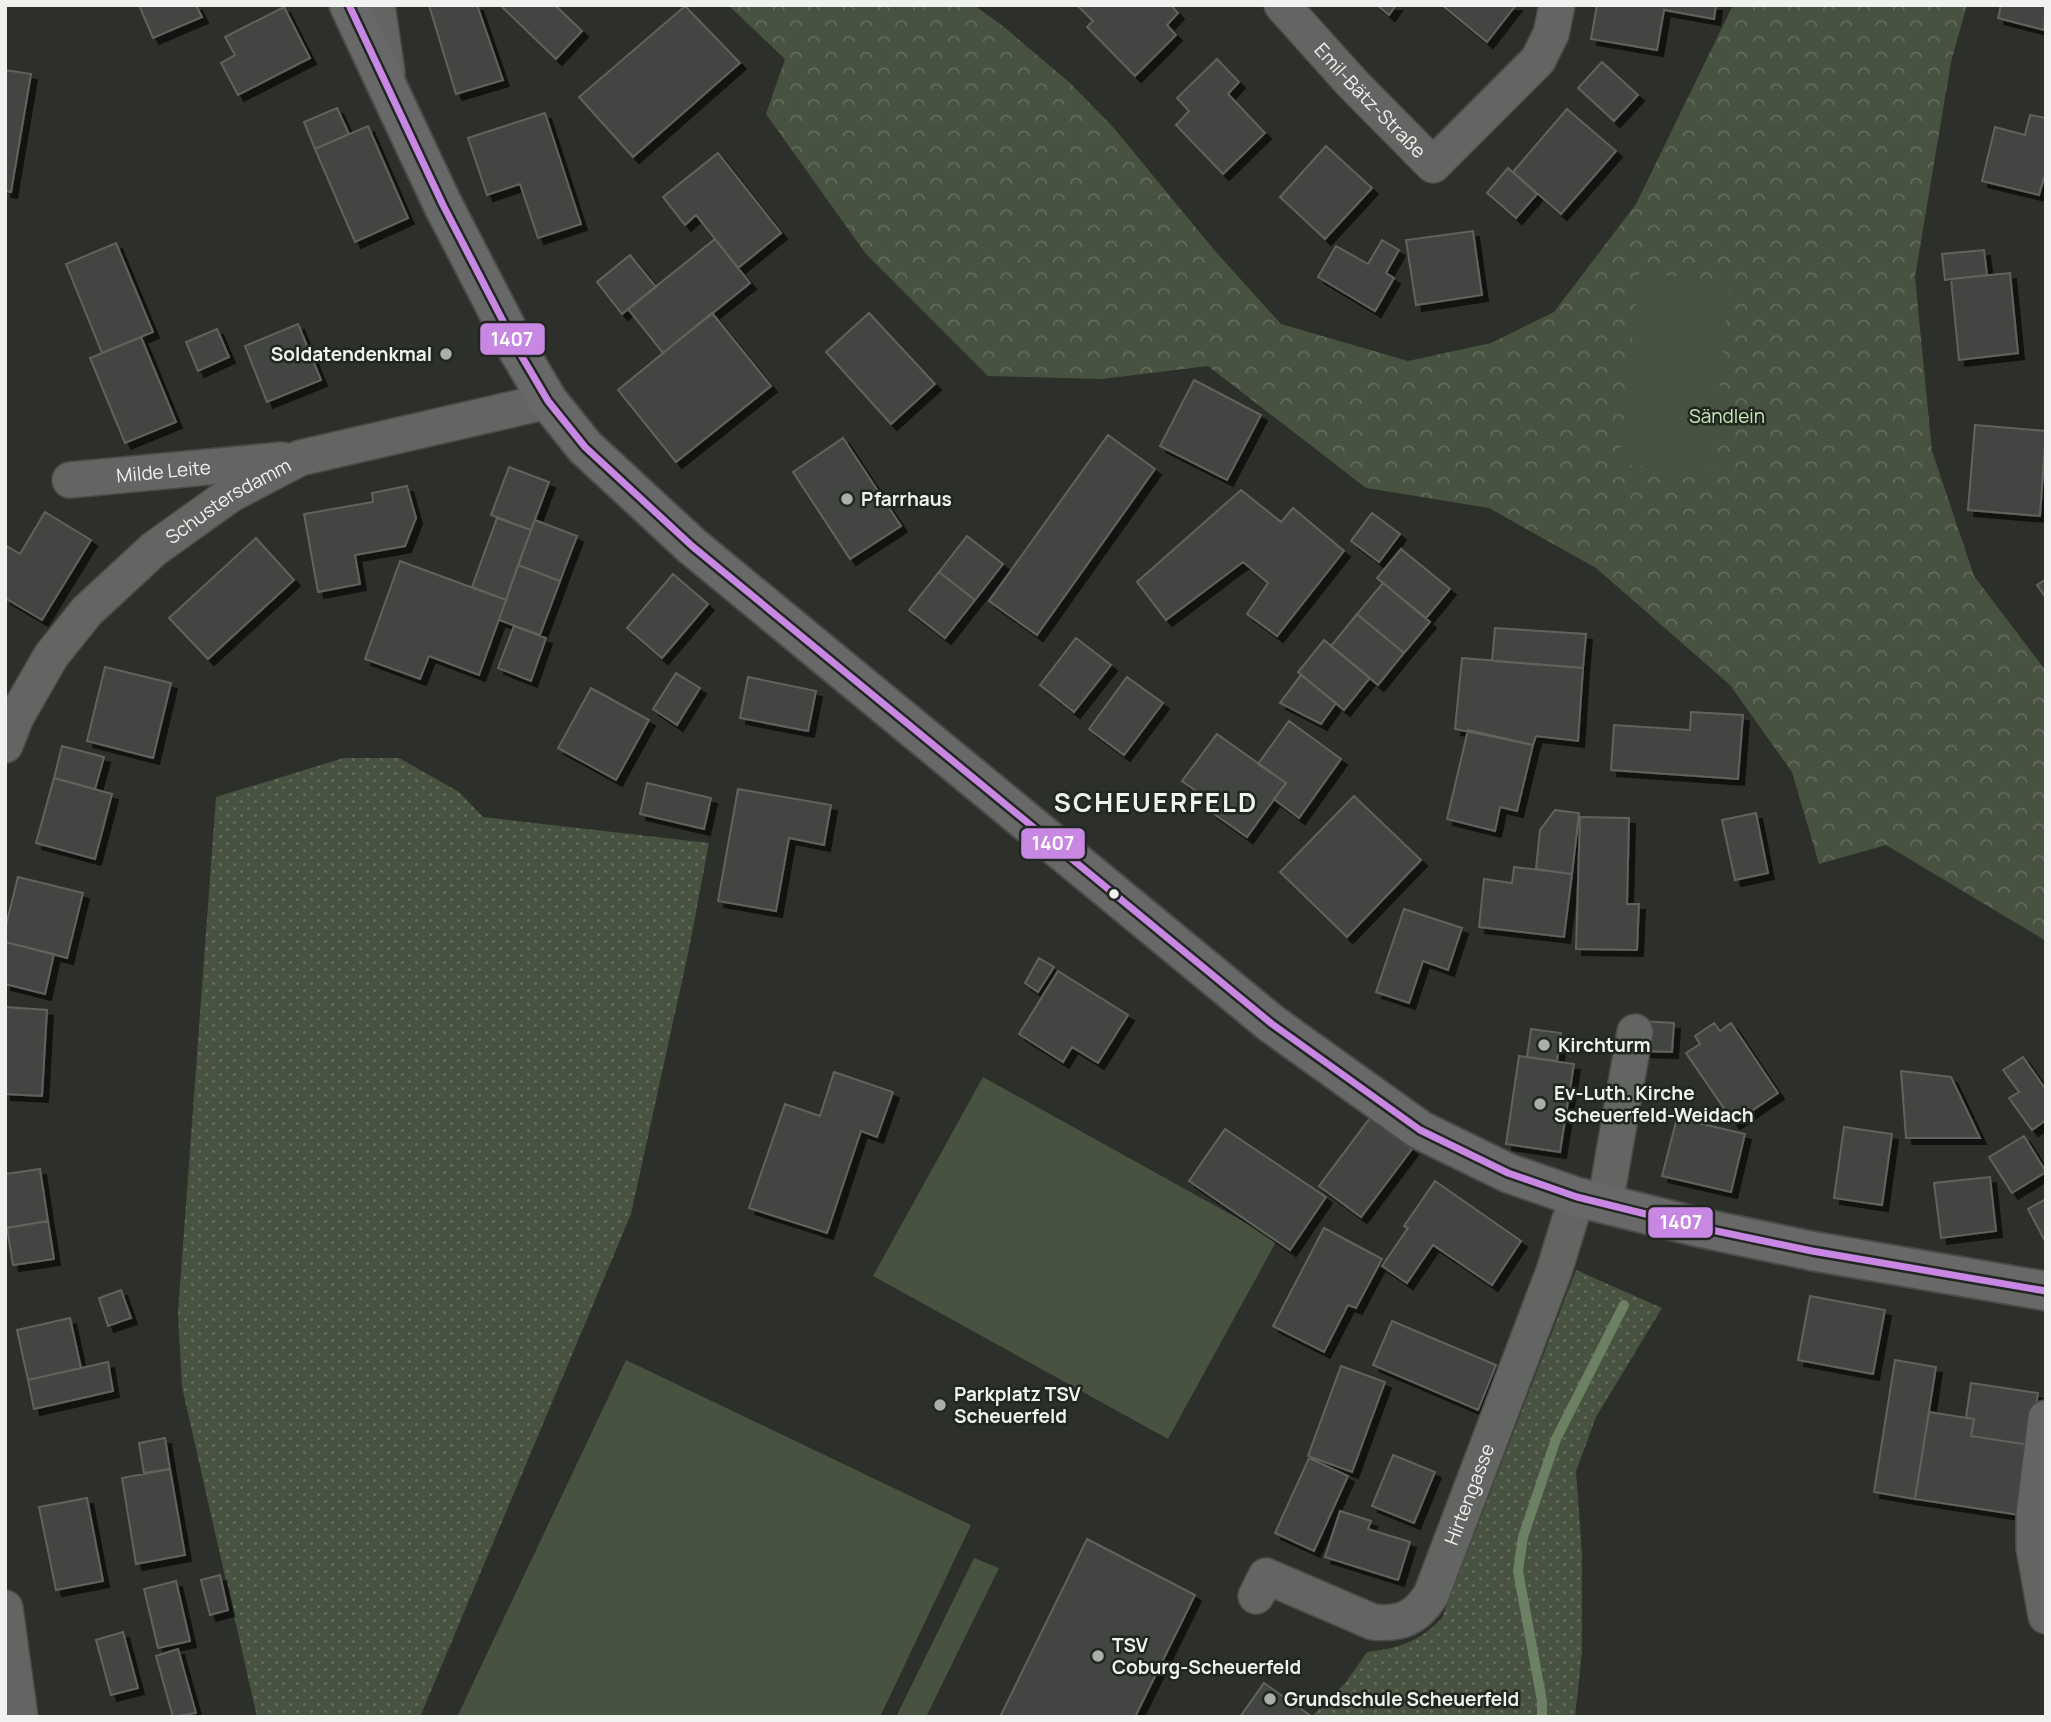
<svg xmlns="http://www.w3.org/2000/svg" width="2051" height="1722" viewBox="0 0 2051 1722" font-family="Manrope,sans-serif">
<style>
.grass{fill:url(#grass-dots)}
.park{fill:url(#park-crowns)}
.garden{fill:#475241}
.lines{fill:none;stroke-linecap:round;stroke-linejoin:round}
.stream{stroke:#6c8063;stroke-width:10}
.building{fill:#434542;stroke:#60625e;stroke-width:2;filter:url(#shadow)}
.street-casing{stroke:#4a4b49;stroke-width:38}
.secondary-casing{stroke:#4a4b49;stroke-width:42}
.street{stroke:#636562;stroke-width:35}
.secondary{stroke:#686869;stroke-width:38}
.bus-1-casing{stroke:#222621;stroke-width:12}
.bus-1{stroke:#c787e3;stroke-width:7}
.poi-dot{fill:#acaeaa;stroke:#222621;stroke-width:2.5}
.bus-dot{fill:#f0f2ef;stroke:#222621;stroke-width:2.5}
.labels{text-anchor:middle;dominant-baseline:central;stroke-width:5;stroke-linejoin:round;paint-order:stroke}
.street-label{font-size:19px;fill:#f0f2ef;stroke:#222621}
.poi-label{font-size:19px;font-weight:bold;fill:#f0f2ef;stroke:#222621;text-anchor:start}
.park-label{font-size:19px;fill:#c5ebb4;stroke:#222621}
.district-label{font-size:26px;font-weight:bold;letter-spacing:2px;fill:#f0f2ef;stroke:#222621}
.line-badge{stroke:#222621;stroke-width:2.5}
.badge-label{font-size:19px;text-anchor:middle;font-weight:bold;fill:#fff}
</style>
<defs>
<pattern id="grass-dots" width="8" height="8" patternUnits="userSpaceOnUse" patternTransform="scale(1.75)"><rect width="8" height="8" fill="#475241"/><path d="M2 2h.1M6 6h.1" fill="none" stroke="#626b5d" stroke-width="1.8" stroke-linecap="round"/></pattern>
<pattern id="park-crowns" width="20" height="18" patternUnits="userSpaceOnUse" patternTransform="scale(1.75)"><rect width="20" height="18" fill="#475241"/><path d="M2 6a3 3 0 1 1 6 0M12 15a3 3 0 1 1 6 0" fill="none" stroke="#626b5d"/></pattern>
<filter id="shadow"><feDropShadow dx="6" dy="6" stdDeviation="0" flood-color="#0009"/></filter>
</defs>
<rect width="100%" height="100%" fill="#2d2f2b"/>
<path class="grass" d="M344,758h55l60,34 24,25 226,26 -20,106 -58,265 -211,503h-163l-75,-330 -4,-74 38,-516z
M1576,1270l86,38 -66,109 -20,54 6,83v98l-7,65h-264l35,-35 21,-30c32,-4 52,-10 75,-34z"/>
<path class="park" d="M728,5h246l30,22 65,55 44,45 102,124 66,73 127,37 83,-18 63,-31 82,-108 97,-199h234l-16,57 -36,215 17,174 42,125 72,95v270l-160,-96 -67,19 -27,-92 -62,-87 -134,-117 -107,-60 -123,-20 -158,-122 -106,13 -114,-3 -122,-122 -100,-140 19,-55z"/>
<path class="garden" d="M1639,273l91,8 -19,192 -92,-9z
M983,1077l294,163 -109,199 -295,-163z
M626,1360l345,165 -91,192h-423z
M974,1558l25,10 -73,149h-30z"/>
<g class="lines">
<path class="stream" d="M1542,1717v-16l-24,-130 5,-34 33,-98 68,-134"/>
</g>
<path class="building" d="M139,5h57l6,12 -49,21z
M429,5h48l26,75 -47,14z
M500,5h55l27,26 -26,28z
M1081,5h90l7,8 -11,12 9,10 -41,41 -48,-49 6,-6 -14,-14z
M1377,5h19l-7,10z
M1442,5h74l-29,37z
M1597,5h119l-2,14 -50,-9 -7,40 -66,-11z
M2001,5h45l-2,25 -46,-12z
M685,6l55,57 -107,94 -54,-60z
M284,7l26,51 -72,37 -17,-32 14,-8 -10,-18z
M1217,59l22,23 -11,12 37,39 -42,41 -47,-49 13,-14 -12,-13z
M1602,62l36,33 -24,26 -36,-33z
M5,70l26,4 -20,118 -6,-1z
M337,108l12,26 -34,15 -11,-27z
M1567,109l49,42 -55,63 -48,-42z
M545,113l36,111 -43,14 -18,-54 -33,11 -19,-57z
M2030,115l16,3v61l-2,-1 -5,17 -57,-14 13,-54 30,8z
M368,126l40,92 -53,24 -40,-93z
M1326,146l46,42 -47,51 -45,-42z
M718,153l63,80 -43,35 -42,-53 -11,10 -22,-28z
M1508,168l29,26 -21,24 -29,-25z
M1473,231l9,64 -66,10 -10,-65z
M715,239l35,44 -87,70 -35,-44z
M1382,240l17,10 -13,23 8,5 -19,33 -57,-34 18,-31 32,18z
M116,243l37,89 -51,21 -36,-89z
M1984,250l3,25 -42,5 -3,-26z
M630,255l26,32 -34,27 -25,-32z
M2010,273l8,80 -59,7 -8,-81z
M712,313l59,73 -95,76 -58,-72z
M869,313l66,71 -44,40 -65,-72z
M298,324l23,56 -54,22 -22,-56z
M217,329l12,28 -31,14 -12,-29z
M141,337l35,85 -51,21 -35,-85z
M1194,380l67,35 -34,65 -67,-34z
M1975,425l71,6 -6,85 -72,-6z
M1108,435l47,34 -118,166 -48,-34z
M843,438l58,88 -51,33 -57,-87z
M509,467l40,15 -18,48 -40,-15z
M407,486l9,32 -11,28 -50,9 5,29 -42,8 -14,-78 69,-12 -1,-9z
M1241,490l40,32 12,-14 51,43 -67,85 -30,-22 21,-31 -25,-21 -77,58 -29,-38z
M45,512l46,28 -49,80 -37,-22v-53l15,9z
M1372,513l28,21 -21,28 -28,-21z
M497,518l34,12 -25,70 -34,-13z
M535,520l42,16 -17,45 -42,-16z
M967,536l36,28 -28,36 -36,-28z
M256,538l38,42 -86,79 -39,-41z
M1401,549l49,40 -24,29 -49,-40z
M400,561l106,39 -27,75 -50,-19 -9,23 -55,-20z
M518,565l42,16 -20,54 -41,-15z
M939,572l36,28 -30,38 -36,-28z
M673,574l35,30 -46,54 -35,-30z
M2046,579v19l-9,-13z
M1383,583l47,39 -26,31 -47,-39z
M1357,614l47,39 -26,32 -47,-39z
M514,626l32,12 -15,43 -33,-13z
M1495,628l91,6 -3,34 -91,-7z
M1076,638l35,27 -37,47 -34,-27z
M1324,640l46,38 -26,32 -46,-38z
M1462,658l121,10 -5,73 -42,-5 -3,9 -78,-16z
M105,667l66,16 -18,75 -66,-17z
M676,673l24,15 -23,37 -24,-16z
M1301,675l35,28 -15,21 -41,-21z
M748,677l68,14 -8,40 -68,-13z
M1127,677l36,26 -39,52 -35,-26z
M591,688l58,32 -33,60 -58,-32z
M1691,712l52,3 -5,64 -127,-9 3,-45 76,5z
M1289,721l52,38 -42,59 -25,-19 12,-16 -28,-19z
M1468,730l65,15 -16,66 -17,-4 -5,24 -48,-12z
M1217,734l69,49 -39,54 -37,-26 5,-6 -33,-24z
M62,746l42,11 -9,32 -41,-11z
M54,778l58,16 -17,65 -59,-16z
M647,783l64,15 -7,31 -64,-15z
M738,789l93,16 -7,40 -35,-7 -13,73 -58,-10z
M1354,796l67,64 -74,77 -67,-65z
M1555,810l24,3 -7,61 -36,-5 4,-39z
M1756,813l12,60 -33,7 -13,-60z
M1580,817l49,1 -2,86h12l-2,46 -61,-1z
M1514,867l58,7 -8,63 -85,-10 5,-48 28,4z
M18,877l65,16 -16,65 -62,-16v-13z
M1404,909l58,19 -14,42 -25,-9 -14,42 -33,-11z
M5,942l49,12 -9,40 -40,-10z
M1039,958l15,9 -16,25 -13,-9z
M1058,971l70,44 -30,48 -26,-16 -9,15 -44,-28z
M5,1007l42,3 -5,86 -37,-2z
M1640,1021l34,2 -2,29 -34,-1z
M1714,1023l6,8 11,-8 47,70 -44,30 -48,-70 14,-9 -5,-8z
M1531,1029l30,4 -4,28 -30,-4z
M1519,1056l55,8 -14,88 -54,-8z
M2023,1057l23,33v30l-14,10 -23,-32 10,-6 -16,-22z
M1901,1071l50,6 29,61h-74z
M834,1072l59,20 -16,45 -16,-6 -34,102 -78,-25 36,-104 35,12z
M1370,1118l42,31 -51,68 -42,-31z
M1677,1118l68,16 -14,58 -69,-16z
M1844,1127l48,7 -10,71 -48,-7z
M1225,1129l101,68 -36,53 -101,-69z
M2024,1136l22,36 -34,21 -23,-36z
M40,1169l8,52 -43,7v-54z
M1990,1177l6,54 -55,7 -7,-55z
M1435,1181l86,60 -29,44 -59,-40 -26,38 -25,-17 26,-38 -4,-2z
M2046,1199v44l-18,-34z
M48,1221l6,38 -41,6 -6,-37z
M1324,1228l58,31 -26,49 -8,-3 -24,47 -51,-26z
M121,1290l10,28 -23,8 -9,-28z
M1810,1296l75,14 -12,64 -75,-14z
M70,1318l11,50 -53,12 -11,-50z
M1392,1321l104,44 -18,45 -105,-45z
M1895,1360l41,7 -21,132 -41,-7z
M108,1362l5,29 -79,18 -6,-29z
M1341,1366l44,16 -33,90 -44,-16z
M1971,1383l67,10 -8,52 -59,-9 3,-17 -8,-1z
M1929,1412l45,7 -3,17 59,9 -10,70 -105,-16z
M165,1438l5,31 -26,4 -5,-30z
M1393,1455l42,17 -21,51 -42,-17z
M1309,1458l39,18 -34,75 -39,-18z
M170,1469l15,86 -49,9 -14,-86z
M87,1498l16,83 -47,9 -17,-83z
M1340,1511l31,10 -3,8 42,13 -12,38 -73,-23z
M1087,1539l108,56 -60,122h-135z
M220,1575l8,35 -18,5 -9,-35z
M176,1581l14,60 -32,7 -14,-59z
M123,1632l15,56 -27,7 -15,-55z
M178,1649l18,64 -23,4 -17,-61z
M1264,1683l47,33v1h-71z"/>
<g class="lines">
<defs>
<g id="street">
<path d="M377,5l10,67"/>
<path id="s1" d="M1282,5l70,78 81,82 105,-105 13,-26 6,-29"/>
<path id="s2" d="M70,480l212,-20"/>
<path id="s3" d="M5,745l11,-28 35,-61 36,-45 67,-62 77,-55 69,-36 248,-57"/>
<path d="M1605,1204l30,-172"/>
<path d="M2046,1418l-12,98v32l12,68"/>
<path id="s4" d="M1256,1596l10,-20 107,46c28,3 43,-4 58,-27l123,-324 23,-74"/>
<path d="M5,1608l15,109"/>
</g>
<path id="secondary" d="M349,5l94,200 75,145 30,51 37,46 107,99 580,478 148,106 88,43 69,24 125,31 110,23 234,40"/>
</defs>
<use href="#street" class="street-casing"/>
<use href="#secondary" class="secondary-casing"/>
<use href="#street" class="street"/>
<use href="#secondary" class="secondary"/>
<defs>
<path id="bus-1" d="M349,5l94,200 75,145 30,51 37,46 107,99 580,478 148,106 88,43 69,24 125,31 110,23 234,40"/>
</defs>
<use href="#bus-1" class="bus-1-casing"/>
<use href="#bus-1" class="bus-1"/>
</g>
<g class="poi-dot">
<circle cx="446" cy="354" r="7"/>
<circle cx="847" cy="499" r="7"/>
<circle cx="1544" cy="1045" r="7"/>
<circle cx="1540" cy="1104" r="7"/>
<circle cx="940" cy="1405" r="7"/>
<circle cx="1098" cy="1656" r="7"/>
<circle cx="1270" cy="1699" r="7"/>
</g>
<circle class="bus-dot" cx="1114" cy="894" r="6"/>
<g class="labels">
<g class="street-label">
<text stroke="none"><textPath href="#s1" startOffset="130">Emil-Bätz-Straße</textPath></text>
<text stroke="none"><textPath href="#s2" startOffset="94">Milde Leite</textPath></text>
<text stroke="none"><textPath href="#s3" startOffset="338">Schustersdamm</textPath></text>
<text stroke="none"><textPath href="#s4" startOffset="315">Hirtengasse</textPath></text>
</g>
<g class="poi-label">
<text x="432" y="354" text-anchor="end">Soldatendenkmal</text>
<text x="861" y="499">Pfarrhaus</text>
<text x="1558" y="1045">Kirchturm</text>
<text x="1554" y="1093">Ev-Luth. Kirche<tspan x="1554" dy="22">Scheuerfeld-Weidach</tspan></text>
<text x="954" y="1394">Parkplatz TSV<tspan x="954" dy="22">Scheuerfeld</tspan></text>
<text x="1112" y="1645">TSV<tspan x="1112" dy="22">Coburg-Scheuerfeld</tspan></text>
<text x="1284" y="1699">Grundschule Scheuerfeld</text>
</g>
<g class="park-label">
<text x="1727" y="416">Sändlein</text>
</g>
<g class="district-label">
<text x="1156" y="802">SCHEUERFELD</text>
</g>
</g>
<g class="line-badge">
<rect x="479" y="322" width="67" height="34" rx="7" fill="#c787e3"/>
<rect x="1020" y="827" width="66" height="33" rx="7" fill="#c787e3"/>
<rect x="1647" y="1206" width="67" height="33" rx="7" fill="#c787e3"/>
</g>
<g class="badge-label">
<text x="512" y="346">1407</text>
<text x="1053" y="850">1407</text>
<text x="1681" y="1229">1407</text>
</g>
<rect width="2051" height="1722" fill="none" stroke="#f0f2ef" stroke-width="14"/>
</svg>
